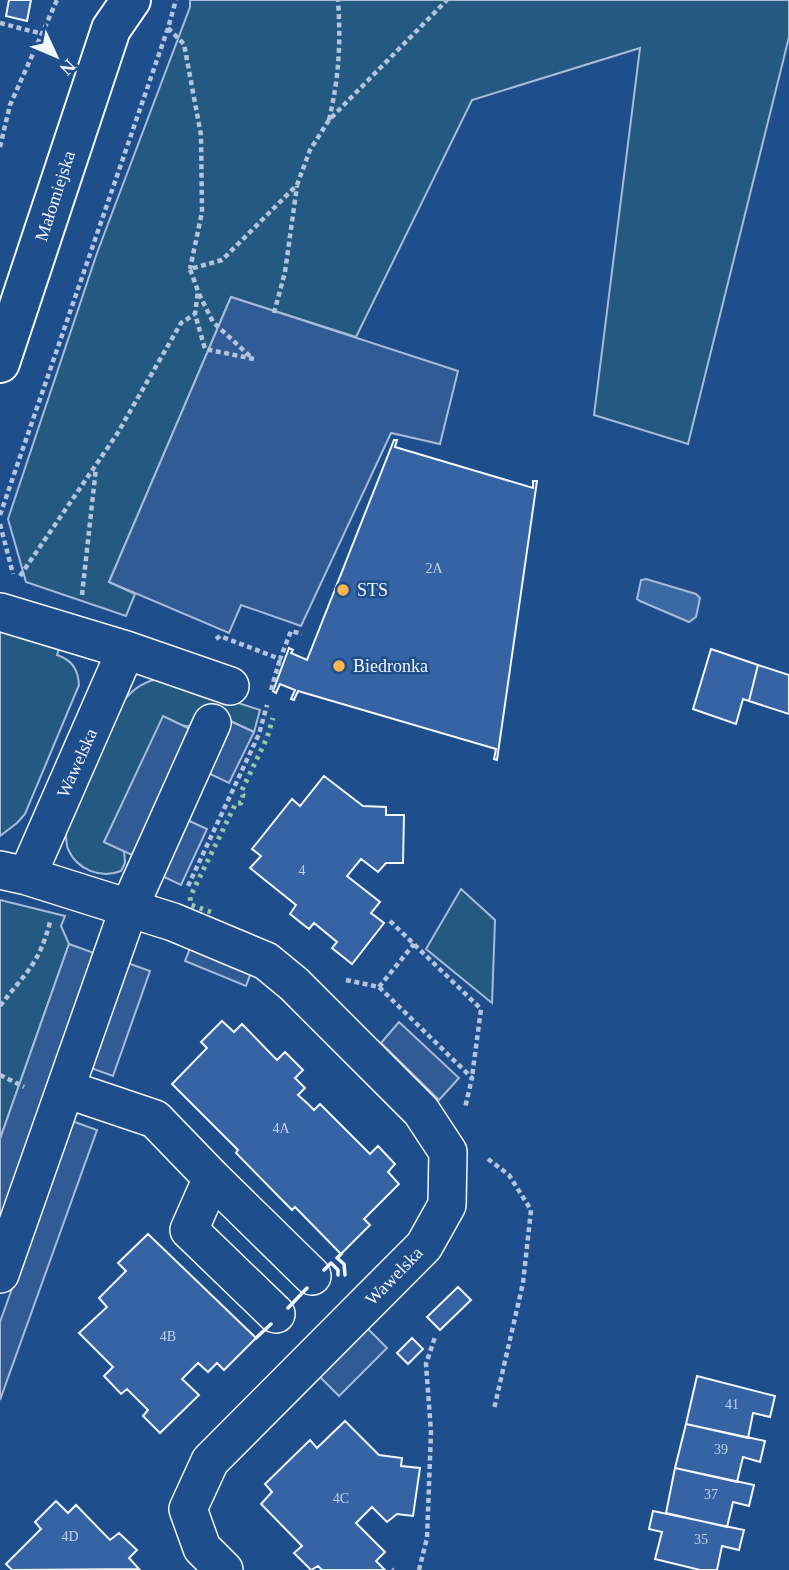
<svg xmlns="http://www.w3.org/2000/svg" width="789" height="1570" viewBox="0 0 789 1570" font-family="'Times New Roman',serif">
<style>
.green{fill:#245a82;stroke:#a8bbd7;stroke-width:2}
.parking{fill:#305b95;stroke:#a8bbd7;stroke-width:2}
.water{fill:#3b69a3;stroke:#a8bbd7;stroke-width:2}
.building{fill:#3563a3;stroke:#f2f6ff;stroke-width:2}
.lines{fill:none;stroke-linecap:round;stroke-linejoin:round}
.minor-casing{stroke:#f2f6ff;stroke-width:40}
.secondary-casing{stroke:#f2f6ff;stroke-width:42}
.path{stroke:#b3c4dc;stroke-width:4.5;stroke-dasharray:5 3.5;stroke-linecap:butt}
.minor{stroke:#1f4e8c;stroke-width:37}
.secondary{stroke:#1f4e8c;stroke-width:38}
.hedge{stroke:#97c8a6;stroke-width:5;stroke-dasharray:3.5 5;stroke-linecap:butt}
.wall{stroke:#f2f6ff;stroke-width:3.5}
.poi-dot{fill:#ffb74d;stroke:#1f4e8c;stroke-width:2.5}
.labels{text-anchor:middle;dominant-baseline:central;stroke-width:5;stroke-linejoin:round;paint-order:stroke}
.number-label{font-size:14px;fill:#c3d1e8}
.street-label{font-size:18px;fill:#f2f6ff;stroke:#1f4e8c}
.poi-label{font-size:18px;fill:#f2f6ff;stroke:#1f4e8c;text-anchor:start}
</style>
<rect width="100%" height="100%" fill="#1f4e8c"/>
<path class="green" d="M190,0h599v37l-101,407 -94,-29 46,-367 -168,52 -116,237 -125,-40 -122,285 26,12 -9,22 -100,-34 -18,-63 89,-266 93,-246z
M0,627l60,19 -3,9c15,5 21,14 22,30l-54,129 -8,9 -17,13z
M156,679l12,1 92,30 -6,22 -51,-24c-13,25 -15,20 -39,9l-60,125 20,9 1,12 -4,8c-20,8 -44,-1 -53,-22 -2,-5 -2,-12 -2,-17l53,-126c11,-14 20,-22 37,-27z
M461,889l34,31 -3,83 -66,-54z
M0,900l65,16 -4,10 8,18 -69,195z"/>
<path class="parking" d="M231,297l227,74 -18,73 -49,-11 -90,193 -60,-21 -12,28 -120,-51z
M163,716l29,14 -60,125 -28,-13z
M230,721l24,11 -25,51 -23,-11z
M185,819l22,10 -26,56 -21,-10z
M69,944l28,10 -97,274v-89z
M191,946l61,24 -6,16 -61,-25z
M125,962l25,9 -37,105 -25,-9z
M399,1022l60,56 -20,22 -58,-57z
M72,1121l25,9 -97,270v-78z
M367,1328l20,20 -48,48 -20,-20z"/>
<path class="water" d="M646,579l50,15 4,4 -4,19 -7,5 -49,-21 -3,-2 4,-19z"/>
<path class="building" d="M9,0h22l-4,21 -21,-5z
M394,440h3l-2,7 138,41v-7h4l-40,279 -3,-1 2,-10 -198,-58 -4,9 -3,-1 4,-9 -15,-6 -4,9 -3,-2 16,-43 4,2 -2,3 16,7z
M711,649l47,16 -9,36 -6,-2 -7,25 -43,-15z
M758,665l31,10v39l-40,-13z
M324,776l39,30 23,1v8h18l-1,48h-17l-8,9 -17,-13 -14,17 33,26 -9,11 13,10 -32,41 -20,-16 5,-6 -23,-19 -5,6 -19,-15 6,-9 -46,-37 11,-12 -9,-7 40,-50 8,7z
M222,1021l12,11 8,-8 35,36 8,-8 18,18 -8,8 10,10 -7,7 9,8 7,7 6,-6 50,50 8,-8 17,18 -7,8 11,12 -35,35 6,6 -29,29 -46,-47 -3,3 -56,-57 2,-3 -66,-66 35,-36 -6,-6z
M148,1234l108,104 -32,32 -7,-7 -9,9 -10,-9 -16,16 17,16 -39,38 -17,-17 5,-6 -21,-21 -6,5 -17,-18 9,-9 -34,-34 28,-26 -8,-9 27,-27 -8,-8z
M458,1287l13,13 -31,30 -13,-13z
M412,1338l11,11 -15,15 -11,-11z
M697,1376l78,20 -5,21 -17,-4 -5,25 -62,-14z
M345,1421l34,34 23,3 -1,8 19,2 -7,48 -16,-2 -10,8 -15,-15 -16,16 29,29 -9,9 9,9h-63l-4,-4 -7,4 -17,-17 8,-7 -41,-42 11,-12 -7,-8 45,-44 7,8z
M686,1424l79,17 -5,21 -17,-5 -6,25 -62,-14z
M675,1468l79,17 -5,21 -16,-4 -6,25 -61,-14z
M56,1501l12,12 8,-8 34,35 9,-7 18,17 -8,8 10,11 -127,1 -6,-6 35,-35 -6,-7z
M653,1511l91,19 -5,20 -17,-4 -5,24h-17l-45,-11 7,-27 -13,-3z"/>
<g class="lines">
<defs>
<path id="minor" d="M0,612l126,38 104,36
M0,870l27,6 99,-226
M27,876l146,46 93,39 28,23 127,127 27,41 -1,53 -23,41 -214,215 -22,48 14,39 22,22
M66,1089l89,30 57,59 -23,52 87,84
M212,1178l100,98
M0,1274l129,-366 83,-185"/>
<path id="secondary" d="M0,363l111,-334 20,-29"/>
</defs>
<use href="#minor" class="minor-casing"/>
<use href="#secondary" class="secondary-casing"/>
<path class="path" d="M0,23l43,11
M168,28l16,16 17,91 1,77 -12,57
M329,120c10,-43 12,-77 9,-120
M0,147l10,-42 47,-105
M199,294l14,28 40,37
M274,313l11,-41 12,-86
M254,359l-49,-10 -10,-35 3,-23 -8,-22 32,-9 75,-75 13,-35 19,-30 118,-120
M0,515l168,-487 8,-28
M0,524l13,50
M20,576l97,-142 64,-111 14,-9
M82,595l14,-127
M216,639l4,-3 60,23 11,-28 11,3
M271,690l9,-31
M188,886l71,-152 8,-29
M390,921l91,88 -9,68
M346,980l33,7 93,91 -7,30
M379,987l35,-43
M0,1006c25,-33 39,-41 50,-84
M0,1075l24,12
M488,1159l21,16 22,35 -8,73 -29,126
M392,1569l1,1
M419,1570l8,-32 4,-106 -5,-68 9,-27"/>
<use href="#minor" class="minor"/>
<use href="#secondary" class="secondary"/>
<path class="hedge" d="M211,912l-20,-7 -1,-8 46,-94h5l2,-8 -2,-3 26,-54 6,-20"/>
<path class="wall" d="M341,1254l-4,4 7,6 1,11
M324,1270l7,-7 7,7v5
M288,1308l19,-20
M256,1338l15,-14"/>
</g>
<g class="poi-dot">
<circle cx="343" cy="590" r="7"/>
<circle cx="339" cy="666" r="7"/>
</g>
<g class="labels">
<g class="number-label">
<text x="434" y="568">2A</text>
<text x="302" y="870">4</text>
<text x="281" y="1128">4A</text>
<text x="168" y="1336">4B</text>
<text x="732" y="1404">41</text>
<text x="721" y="1449">39</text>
<text x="711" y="1494">37</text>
<text x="341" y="1498">4C</text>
<text x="70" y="1536">4D</text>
<text x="701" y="1539">35</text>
</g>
<g class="street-label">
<text transform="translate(55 196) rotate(-72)">Małomiejska</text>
<text transform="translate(77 763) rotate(-66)">Wawelska</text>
<text transform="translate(394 1276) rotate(-46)">Wawelska</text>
</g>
<g class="poi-label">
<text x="357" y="590">STS</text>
<text x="353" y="666">Biedronka</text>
</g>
</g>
<g transform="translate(56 56) rotate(134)" stroke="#1f4e8c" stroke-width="5" paint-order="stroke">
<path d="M0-5L12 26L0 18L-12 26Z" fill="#f2f6ff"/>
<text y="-10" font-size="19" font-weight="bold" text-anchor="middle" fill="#f2f6ff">N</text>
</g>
</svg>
